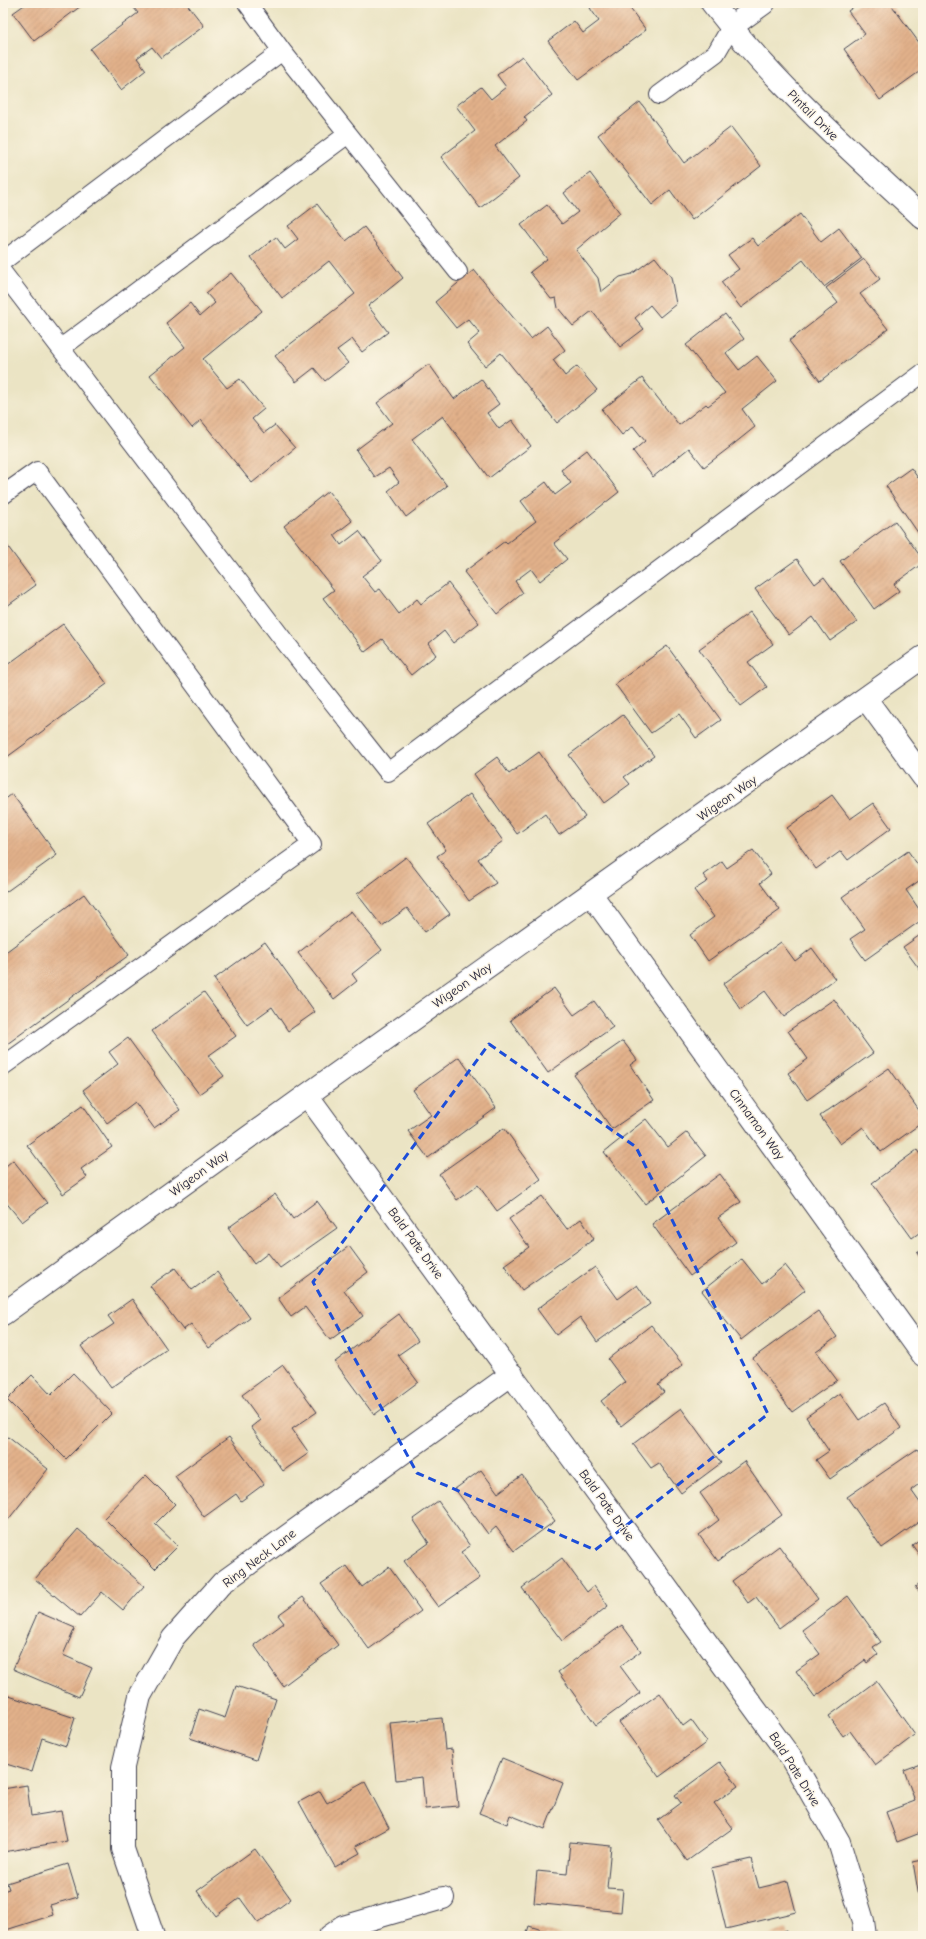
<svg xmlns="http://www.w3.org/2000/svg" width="926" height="1939" viewBox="0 0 926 1939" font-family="'Comic Neue',sans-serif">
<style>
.building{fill:url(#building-hatch)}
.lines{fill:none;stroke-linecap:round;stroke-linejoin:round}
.service-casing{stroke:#403f50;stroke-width:20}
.minor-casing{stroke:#403f50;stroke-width:24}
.tertiary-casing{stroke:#403f50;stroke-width:24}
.service{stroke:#fff;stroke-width:18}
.minor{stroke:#fff;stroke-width:22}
.tertiary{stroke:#fff;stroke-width:22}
.marked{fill:none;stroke:#1d4ed8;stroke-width:3;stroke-dasharray:8 5;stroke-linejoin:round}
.labels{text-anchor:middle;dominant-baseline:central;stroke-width:3;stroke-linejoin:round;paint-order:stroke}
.street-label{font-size:13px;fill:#22223b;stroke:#fcf5e5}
</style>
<defs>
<pattern id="building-hatch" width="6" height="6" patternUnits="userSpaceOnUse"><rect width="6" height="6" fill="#e2b18a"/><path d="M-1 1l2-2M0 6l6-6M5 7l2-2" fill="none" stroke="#c29878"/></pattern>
</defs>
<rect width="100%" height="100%" fill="#fcf5e5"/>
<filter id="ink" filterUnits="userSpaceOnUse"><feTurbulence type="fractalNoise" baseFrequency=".025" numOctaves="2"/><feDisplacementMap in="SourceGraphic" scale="8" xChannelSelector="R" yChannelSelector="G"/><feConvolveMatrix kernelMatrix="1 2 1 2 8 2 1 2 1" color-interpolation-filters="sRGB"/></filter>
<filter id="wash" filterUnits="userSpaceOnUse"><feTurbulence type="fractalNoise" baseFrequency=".012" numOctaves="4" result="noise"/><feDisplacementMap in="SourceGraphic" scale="16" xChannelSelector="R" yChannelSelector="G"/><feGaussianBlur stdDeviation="0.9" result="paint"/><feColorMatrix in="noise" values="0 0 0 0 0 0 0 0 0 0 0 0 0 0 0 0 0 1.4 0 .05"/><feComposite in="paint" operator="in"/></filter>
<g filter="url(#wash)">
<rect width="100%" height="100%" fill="#ebe4c4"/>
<g id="blocks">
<path class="building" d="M27,3h58l-51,38 -21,-28z
M130,3h56l18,23 -43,32 -9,-11 -15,11 9,12 -25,20 -31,-41 48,-36z
M596,3h30l20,27 -68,50 -30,-39 26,-20 9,12 16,-12 -9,-13z
M859,3h31l33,45v21l-43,31 -36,-51 21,-15 -17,-23z
M522,56l30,39 -28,22 3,4 -32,25 24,32 -39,30 -39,-51 34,-26 -19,-25 25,-19 10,12 15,-12 -9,-12z
M640,102l29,38 -1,1 16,22 47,-36 30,39 -69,54 -22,-30 -18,15 -54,-70z
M590,173l30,40 -44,37 22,28 3,14 19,-15 12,-3 23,-17 16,20 5,27 -16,13 -10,-12 -15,13 9,11 -24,18 -28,-36 -19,15 -15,-18 -2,-10 -5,1 -21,-27 17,-13 -26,-34 26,-20 15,19 16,-12 -14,-19z
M317,204l29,37 18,-14 39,51 -35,28 20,26 -26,20 -10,-13 -15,11 11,13 -23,18 -11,-13 -18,14 -21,-26 80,-62 -26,-33 -47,37 -31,-41 25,-20 9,12 13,-10 -10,-13z
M800,214l21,28 18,-14 23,30 -38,29 -21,-27 -62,48 -20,-26 18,-13 -11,-14 24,-17 6,8z
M864,259l16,20 -20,15 28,35 -68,52 -31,-40 49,-38 -12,-15z
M474,270l57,69 16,-13 18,24 -12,10 12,16 12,-10 20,24 -40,33 -56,-70 -16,13 -18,-22 13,-11 -12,-14 -12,9 -21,-26z
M231,273l31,38 -59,48 24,29 13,-9 24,30 -12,10 12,14 11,-8 20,23 -43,35 -51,-63 -9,8 -42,-53 35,-28 -19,-24 24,-20 10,13 15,-13 -9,-10z
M725,314l19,25 -18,14 13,17 18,-14 20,25 -35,28 13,18 -25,20 -26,20 -15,-19 -36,29 -20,-26 12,-10 -12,-15 -11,9 -20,-25 40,-32 37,47 27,-21 2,2 17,-13 -39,-48z
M429,364l25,35 27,-20 18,25 -12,9 12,16 13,-9 19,26 -42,32 -46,-62 -31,23 35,47 -41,31 -18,-26 11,-9 -10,-14 -14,9 -19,-27 36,-27 -15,-20z
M587,450l32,42 -65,51 13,16 -27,22 -9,-12 -16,12 8,12 -26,21 -33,-42 41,-31 2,2 29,-22 -15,-20 25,-19 9,13 16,-12 -10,-13z
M911,468l7,10 5,-3v65l-37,-54z
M328,491l24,30 -18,14 7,10 18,-14 23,30 -20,15 13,16 5,-3 19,25 18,-15 4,5 27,-21 31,40 -26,20 -9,-12 -16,13 8,11 -25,20 -29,-36 -17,13 -42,-54 11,-8 -50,-64z
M895,521l28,39v3l-29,21 5,7 -25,18 -34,-48z
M3,540l33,45 -33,24z
M797,559l18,25 9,-7 33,45 -27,19 -17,-24 -24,18 -34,-46z
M750,612l23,32 -25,18 19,25 -26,19 -42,-57z
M63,624l44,60 -104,76v-92z
M667,646l54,74 -25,18 -17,-24 -28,19 -36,-49z
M623,715l31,41 -30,21 6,7 -26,19 -35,-48z
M539,752l46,65 -26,18 -14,-21 -28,20 -43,-60 23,-17 12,17z
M12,794l45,61 -54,39v-93z
M470,794l33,47 -25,18 18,24 -27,18 -32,-45 9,-6 -18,-26z
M832,795l18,24 23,-16 18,25 -43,32 -7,-9 -25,18 -29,-41z
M753,850l18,24 -11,9 20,27 -72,51 -18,-26 24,-18 -20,-27 14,-9 -5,-6 19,-14 5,7z
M908,851l15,21v6l-17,12 17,25v4l-58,41 -15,-21 15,-10 -23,-32z
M406,857l44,57 -25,18 -18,-24 -25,18 -25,-32z
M84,894l45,61 -126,92v-93z
M351,911l31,39 -30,24 5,7 -23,18 -36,-46z
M923,933v41l-20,-27z
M265,942l50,70 -27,19 -16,-24 -25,18 -33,-46z
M781,942l14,19 17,-13 23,31 -51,38 -19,-26 -24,18 -18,-25z
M554,988l20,27 20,-14 19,26 -65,46 -38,-53z
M204,992l32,44 -28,20 16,20 -25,18 -47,-63z
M834,999l39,54 -66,47 -19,-27 20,-14 -20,-28z
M128,1038l52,72 -26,18 -19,-26 -28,21 -24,-33 35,-26 -9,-12z
M623,1041l14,19 -7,5 24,35 -42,29 -38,-54z
M459,1057l37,51 -68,50 -20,-27 23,-16 -18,-25z
M889,1068l34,48v6l-42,30 -18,-25 -23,17 -20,-28z
M83,1105l29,42 -31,22 6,8 -24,17 -36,-49z
M646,1119l22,28 19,-15 19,24 -61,48 -41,-52z
M504,1128l37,51 -44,32 -19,-26 -21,15 -18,-26z
M917,1150l6,9v71l-11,8 -40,-55z
M13,1160l34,43 -25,19 -18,-22 -1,1v-38l3,3z
M720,1174l21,28 -23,16 18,24 -46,34 -38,-52z
M275,1194l18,25 24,-18 20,27 -57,40 -12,-15 -14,11 -26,-36z
M542,1196l25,33 14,-10 13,20 -72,51 -18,-25 25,-18 -20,-28z
M349,1246l19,26 -24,18 19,26 -33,24 -25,-33 -14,10 -13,-19z
M923,1249v13l-6,-9z
M742,1259l20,25 23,-19 20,25 -64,50 -39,-49z
M595,1267l23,32 19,-14 13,19 -53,38 -17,-25 -24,18 -19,-26z
M175,1268l17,22 25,-18 33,46 -41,30 -18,-24 -8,6 -33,-44z
M132,1299l35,50 -56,39 -30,-42 33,-22 -6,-8z
M818,1311l19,26 -21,15 21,28 -45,32 -39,-54z
M399,1314l19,27 -20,14 20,27 -44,33 -39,-53z
M651,1325l32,40 -25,20 6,7 -43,34 -20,-25 24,-19 -17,-23z
M283,1365l34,47 -25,17 17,24 -26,18 -32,-44 9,-7 -18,-25z
M73,1373l39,40 -46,46 -59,-59 25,-25 19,20z
M840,1393l19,27 25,-17 17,25 -71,51 -14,-19 13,-9 -23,-34z
M681,1408l40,55 -40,30 -22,-30 -8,5 -18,-24z
M3,1433l45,36 -40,51 -5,-4z
M229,1437l35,47 -23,17 -5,-7 -32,23 -29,-41z
M917,1449l6,8v24l-12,9 12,17v12l-41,29 -35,-51z
M744,1461l38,54 -64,46 -19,-26 20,-15 -19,-27z
M481,1470l17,23 24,-18 33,46 -41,30 -18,-24 -8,7 -33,-45z
M146,1475l29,29 -20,20 23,22 -23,23 -51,-51z
M438,1501l32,45 -9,6 19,26 -42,29 -34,-46 25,-18 -16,-24z
M78,1529l66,57 -21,24 -21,-18 -22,25 -45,-38z
M923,1537v23l-11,-15z
M779,1546l39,53 -39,29 -23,-31 -8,6 -16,-22z
M562,1558l25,34 7,-6 14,20 -46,35 -40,-53z
M347,1566l15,21 27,-20 32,44 -52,38 -48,-65z
M923,1581v17l-8,-11z
M848,1596l33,46 -8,5 5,7 -11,9 -2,-3 -50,37 -19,-26 24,-17 -18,-24z
M303,1597l35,48 -55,41 -29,-41 30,-22 -6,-8z
M38,1612l37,16 -12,27 29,13 -13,29 -66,-28z
M622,1625l19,26 -21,15 20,27 -44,32 -38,-53z
M876,1681l39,54 -40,30 -25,-34 -7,5 -14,-20z
M236,1686l40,13 -20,61 -66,-22 9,-29 26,9z
M660,1693l23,33 8,-6 16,22 -48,35 -40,-55z
M3,1694l72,24 -9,28 -24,-8 -10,34 -29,-9z
M442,1718l3,32 7,-1 6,57 -33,3 -3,-32 -26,3 -6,-57z
M502,1758l61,25 -18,46 -35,-14 -3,9 -28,-11z
M720,1762l18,24 -24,17 19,25 -46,33 -29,-41 23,-17 -6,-8z
M923,1763v69l-26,10 -11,-30 29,-11 -11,-31z
M365,1782l24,46 -33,18 4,7 -25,14 -36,-65 21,-11 7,12z
M27,1785l4,31 30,-5 6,30 -64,11v-63z
M570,1842l41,4 -4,42 16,1 -2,23 -87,-9 3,-32 30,3z
M255,1849l36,50 -33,24 -18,-25 -24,18 -19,-25z
M751,1859l8,29 29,-7 8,31 -70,17 -15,-61z
M923,1860v55h-1l-9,-53z
M68,1864l10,33 -28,8 3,10 -50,16v-40l6,-2 -2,-6z
M529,1926l33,10h-36z
M786,1930l2,6h-18z"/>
</g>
</g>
<g filter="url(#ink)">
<use href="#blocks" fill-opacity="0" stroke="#403f50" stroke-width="1"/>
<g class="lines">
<defs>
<path id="service" d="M247,3l35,48 176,221
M659,95l57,-42 15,-26
M3,261l279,-210
M3,273l282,369 103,130 535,-399
M61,348l287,-214
M3,495l34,-24 275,373 -309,222"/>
<path id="minor" d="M731,27l33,-24
M866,699l57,78
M591,894l332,461
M307,1095l484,663 48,84 24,79 2,15
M3,1314l304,-219 616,-438
M153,1936l-30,-87v-82l17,-71 33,-58 49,-55 290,-209
M330,1936l13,-9 100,-29"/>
<path id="tertiary" d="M712,3c62,80 137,146 211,215"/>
</defs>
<use href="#service" class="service-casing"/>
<use href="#minor" class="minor-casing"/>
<use href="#tertiary" class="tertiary-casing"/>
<use href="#service" class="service"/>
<use href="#minor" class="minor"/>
<use href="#tertiary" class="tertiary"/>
</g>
</g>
<path class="marked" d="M489,1044l147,103 132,267 -173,136 -178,-77 -104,-191z"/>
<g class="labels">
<g class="street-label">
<text transform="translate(813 115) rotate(45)">Pintail Drive</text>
<text transform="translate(727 798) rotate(-35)">Wigeon Way</text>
<text transform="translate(462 985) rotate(-35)">Wigeon Way</text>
<text transform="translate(757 1124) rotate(54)">Cinnamon Way</text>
<text transform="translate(199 1173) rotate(-36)">Wigeon Way</text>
<text transform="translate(416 1243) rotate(54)">Bald Pate Drive</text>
<text transform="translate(607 1505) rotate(54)">Bald Pate Drive</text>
<text transform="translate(259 1558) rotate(-37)">Ring Neck Lane</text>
<text transform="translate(795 1769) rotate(58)">Bald Pate Drive</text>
</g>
</g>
<rect width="926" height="1939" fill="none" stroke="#fcf5e5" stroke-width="16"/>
</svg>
